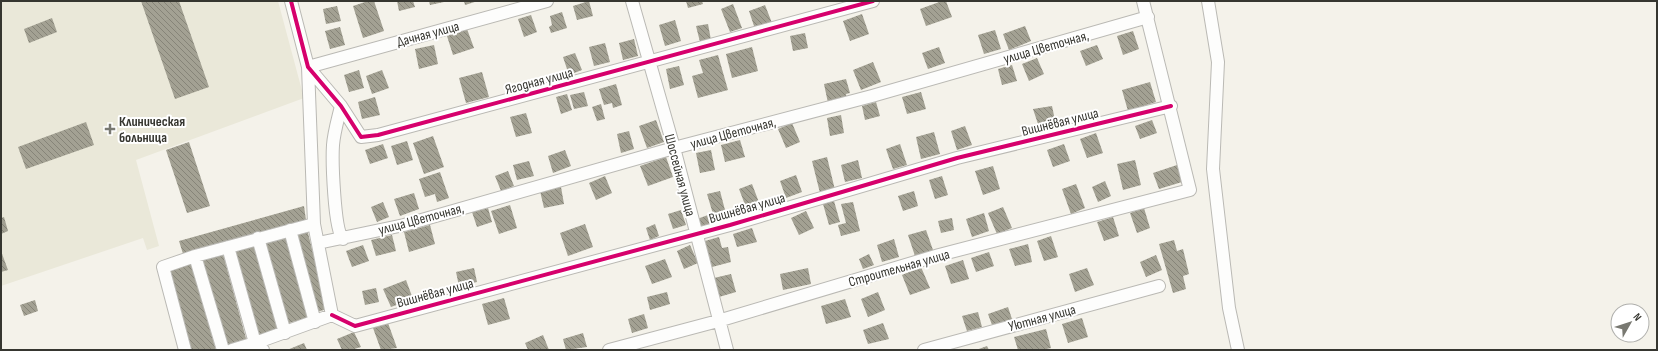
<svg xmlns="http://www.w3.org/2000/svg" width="1658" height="351" viewBox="0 0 1658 351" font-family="'Sofia Sans Condensed',sans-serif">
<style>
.built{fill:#eae8d9}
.building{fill:url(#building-back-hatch)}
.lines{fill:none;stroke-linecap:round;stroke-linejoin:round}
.minor-casing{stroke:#bab9b4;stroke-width:14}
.minor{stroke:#fdfdfc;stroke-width:12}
.cycleway-casing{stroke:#fff;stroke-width:6}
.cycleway{stroke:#d6006c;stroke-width:4}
.poi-dot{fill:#787871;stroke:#fff;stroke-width:1.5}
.labels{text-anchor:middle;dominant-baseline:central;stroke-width:4;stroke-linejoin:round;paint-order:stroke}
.street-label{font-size:14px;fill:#363630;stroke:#fff}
.poi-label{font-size:14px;font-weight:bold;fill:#363630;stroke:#fff;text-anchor:start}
</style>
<defs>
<pattern id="building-back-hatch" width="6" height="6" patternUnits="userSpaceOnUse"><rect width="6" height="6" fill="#a3a193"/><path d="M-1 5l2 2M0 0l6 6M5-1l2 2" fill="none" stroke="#868478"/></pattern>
</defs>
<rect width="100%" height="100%" fill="#f4f2ea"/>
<path class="built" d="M1,1h277l26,97 -168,62 23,86 -12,4 -4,-12 -142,48z"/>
<path class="building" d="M141,1h38l30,86 -34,12z
M368,1h6l10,30 -21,7 -10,-32z
M397,1h16l2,6 -16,4z
M429,1h15v1l-14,3z
M464,1h14l-13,4z
M589,1l4,15 -16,4 -4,-14z
M686,1h16l1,3 -15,4z
M942,1h4l6,16 -26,9 -6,-17z
M733,4l9,24 -12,4 -9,-23z
M765,5l7,18 -17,6 -6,-18z
M337,6l4,15 -15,3 -3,-15z
M562,12l5,16 -16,5 -2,-6 3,-2 -2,-9z
M862,14l7,20 -19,7 -7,-20z
M531,15l6,17 -13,5 -6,-18z
M52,18l5,14 -28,11 -5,-14z
M675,20l6,21 -16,5 -6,-21z
M708,24l3,16 -11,2 -4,-16z
M1025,26l6,15 -22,9 -6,-16z
M340,27l5,18 -15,4 -5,-18z
M467,29l7,19 -21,7 -6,-19z
M995,30l6,19 -17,5 -6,-19z
M1133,31l6,18 -16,6 -6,-19z
M805,33l3,15 -15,3 -3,-15z
M634,39l4,17 -15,4 -4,-17z
M605,43l5,19 -16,4 -5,-19z
M434,45l4,19 -19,5 -4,-20z
M1097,45l6,14 -17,7 -6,-15z
M752,47l6,24 -26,7 -6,-24z
M939,47l6,16 -17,6 -6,-16z
M575,53l7,17 -13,5 -6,-18z
M718,55l10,35 -30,8 -6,-22 11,-3 -4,-13z
M1037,58l7,16 -15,7 -7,-17z
M873,62l8,20 -20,8 -8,-20z
M1012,65l5,16 -15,4 -4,-16z
M679,66l5,19 -14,4 -4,-20z
M359,70l5,18 -15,4 -5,-17z
M382,70l7,18 -17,6 -6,-18z
M482,72l7,25 -23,6 -7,-25z
M846,79l4,14 -4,1 1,5 -19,4 -4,-19z
M1150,82l6,20 -28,9 -6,-21z
M616,84l6,21 -9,3 -1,-5 -8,2 -5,-16z
M584,92l4,14 -14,3 -4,-14z
M921,92l5,17 -19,5 -5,-17z
M567,94l5,16 -11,4 -5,-17z
M375,97l5,18 -18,4 -4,-17z
M876,102l4,14 -15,4 -3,-14z
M601,104l4,15 -8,2 -5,-14z
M1052,106l4,19 -16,5 -7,-21z
M526,113l6,20 -16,4 -6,-20z
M841,115l3,18 -14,3 -3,-18z
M656,120l8,22 -17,6 -8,-22z
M1152,120l5,13 -17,6 -5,-13z
M86,122l8,23 -68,24 -8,-22z
M792,123l8,19 -14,6 -8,-19z
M965,126l7,19 -15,5 -6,-19z
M629,131l5,18 -13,4 -4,-19z
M934,132l6,22 -19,5 -5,-22z
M1096,133l7,20 -16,5 -7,-19z
M433,136l11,31 -20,7 -11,-31z
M740,140l5,17 -20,5 -4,-17z
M407,141l6,19 -16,5 -6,-19z
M189,142l21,64 -23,7 -21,-63z
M383,144l5,14 -18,6 -5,-14z
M900,144l7,21 -14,4 -7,-20z
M1064,144l6,17 -17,6 -6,-17z
M565,150l6,16 -18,7 -5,-17z
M711,150l4,20 -15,3 -4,-20z
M666,157l7,20 -25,9 -8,-20z
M827,157l8,33 -15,3 -8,-32z
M858,160l4,18 -17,4 -4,-17z
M1135,160l6,25 -18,5 -6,-26z
M529,161l5,15 -17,4 -4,-15z
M1177,165l5,17 -23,7 -6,-16z
M993,166l7,23 -17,6 -8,-24z
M508,171l6,15 -13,5 -6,-15z
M440,172l9,26 -12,4 -2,-8 -10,3 -6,-18z
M796,175l6,17 -16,6 -6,-17z
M605,176l7,17 -16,7 -7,-17z
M942,176l6,19 -13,4 -6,-19z
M1105,181l6,15 -13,6 -6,-15z
M752,184l8,21 -13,5 -8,-21z
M1076,184l9,24 -14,6 -9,-25z
M561,187l3,17 -20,4 -4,-17z
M720,191l5,19 -12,4 -6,-20z
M914,191l4,15 -15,5 -5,-15z
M414,193l5,16 -19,7 -6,-17z
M834,201l6,21 -11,3 -6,-21z
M383,202l6,15 -12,5 -6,-15z
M853,202l7,29 -19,5 -3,-11 8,-2 -5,-19z
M510,205l7,23 -18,6 -8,-23z
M304,206l2,14 -20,5 -102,32 -5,-16z
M1003,207l9,21 -15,6 -9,-21z
M488,208l4,14 -15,5 -5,-15z
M1144,208l6,20 -13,5 -7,-20z
M681,210l5,15 -13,4 -5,-15z
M806,211l8,17 -15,7 -8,-17z
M984,213l5,18 -17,6 -6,-18z
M708,215l3,9 -11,3 -3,-8z
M4,217l4,14 -7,3v-16z
M1113,217l6,19 -15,5 -7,-19z
M952,218l2,12 -13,3 -3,-12z
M585,224l8,23 -25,9 -8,-23z
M655,224l4,12 -9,4 -4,-12z
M430,225l5,19 -26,8 -5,-20z
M752,228l5,14 -20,5 -4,-13z
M307,229l20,80 -10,3 -21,-78z
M926,230l7,20 -18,6 -7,-21z
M286,235l23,82 -23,7 -24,-81z
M392,235l4,16 -20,5 -5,-16z
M1051,236l7,21 -14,4 -7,-20z
M719,237l3,11 6,-1 3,15 -19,5 -7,-26z
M894,239l5,18 -17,5 -5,-17z
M1174,240l3,11 6,-2 6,25 -6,2 3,13 -13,4 -14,-49z
M254,244l25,89 -22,6 -25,-87z
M1028,244l4,18 -17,4 -6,-17z
M363,245l6,16 -17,6 -6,-16z
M690,245l8,18 -14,6 -7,-18z
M1,251l7,19 -7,2z
M989,252l5,14 -18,6 -5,-14z
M223,254l24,88 -19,4 -27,-86z
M869,254l5,11 -11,4 -4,-10z
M1156,255l6,15 -16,7 -6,-15z
M665,259l7,18 -20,7 -7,-18z
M190,260l26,90h-26l-21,-84z
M963,260l6,19 -18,5 -6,-18z
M921,267l9,21 -20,7 -8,-20z
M474,268l3,14 -18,4 -3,-14z
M808,268l3,16 -28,6 -3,-16z
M1087,268l7,17 -19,7 -6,-18z
M731,274l5,18 -17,5 -5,-19z
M406,280l7,19 -22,8 -8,-18z
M376,288l3,14 -14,3 -3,-14z
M667,292l3,12 -20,6 -3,-13z
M878,292l7,18 -17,7 -7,-18z
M504,298l6,21 -22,6 -6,-21z
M845,299l6,18 -25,7 -5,-18z
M35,300l3,11 -14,5 -4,-11z
M1008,307l4,12 -20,6 -4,-11z
M978,312l4,15 -15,4 -5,-15z
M644,314l4,14 -16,5 -4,-14z
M1082,318l6,19 -20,6 -6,-19z
M388,323l9,25 -16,2 -8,-22z
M883,323l6,16 -21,5 -5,-14z
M1046,329l5,19 -9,2h-24l-4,-13z
M354,332l7,15 -10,3h-9l-5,-11z
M583,333l4,14 -21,3 -3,-11z
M543,335l6,15h-21l-3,-7z
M304,343l3,7h-20z
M987,346l2,4h-13z"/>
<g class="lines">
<defs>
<path id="minor" d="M291,1l17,66 33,39 20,31 17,-2 495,-134
M632,1l42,147 53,202
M1208,1l10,61 -5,107 16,139 9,42
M341,106c-3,13 -7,26 -8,39 -1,15 1,85 10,94
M290,230l25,92
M258,238l27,95
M318,243l86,-18 270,-77 198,-52 276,-79
M228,247l27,96 -23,7
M195,256l119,-32
M332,315l23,11 375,-101 227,-67 214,-52
M332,315l-18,-91 -6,-157 239,-66
M185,350l-22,-83 32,-11 28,94
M263,350l-8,-7 77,-28
M609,350l109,-29 221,-66 251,-65 -47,-189
M924,350l235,-64"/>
</defs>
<use href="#minor" class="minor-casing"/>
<use href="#minor" class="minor"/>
<defs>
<path id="cycleway" d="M291,1l17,66 33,39 20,31 17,-2 495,-134
M332,315l23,11 375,-101 227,-67 214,-52"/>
</defs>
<use href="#cycleway" class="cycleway-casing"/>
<use href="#cycleway" class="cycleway"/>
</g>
<path class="poi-dot" d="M108 123h4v4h4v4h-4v4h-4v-4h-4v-4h4z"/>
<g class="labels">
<g class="street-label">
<text transform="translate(428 34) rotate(-15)">Дачная улица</text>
<text transform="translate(1046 47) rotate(-16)">улица Цветочная,</text>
<text transform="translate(539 81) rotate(-15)">Ягодная улица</text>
<text transform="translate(1060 122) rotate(-14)">Вишнёвая улица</text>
<text transform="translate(733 133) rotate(-15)">улица Цветочная,</text>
<text transform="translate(680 175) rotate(75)">Шоссейная улица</text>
<text transform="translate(747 208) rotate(-16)">Вишнёвая улица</text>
<text transform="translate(421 219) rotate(-15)">улица Цветочная,</text>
<text transform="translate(899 268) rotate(-16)">Строительная улица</text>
<text transform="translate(435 293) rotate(-15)">Вишнёвая улица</text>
<text transform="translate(1042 318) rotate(-15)">Уютная улица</text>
</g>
<g class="poi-label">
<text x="119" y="121">Клиническая<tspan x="119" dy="16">больница</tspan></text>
</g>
</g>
<rect width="1658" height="351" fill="none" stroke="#363630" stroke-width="4"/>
<g transform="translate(1630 323) rotate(51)"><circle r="19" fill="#ffffff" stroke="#afafac"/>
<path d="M0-3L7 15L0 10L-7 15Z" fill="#787871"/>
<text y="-6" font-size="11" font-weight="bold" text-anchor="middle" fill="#363630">N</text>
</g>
</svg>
